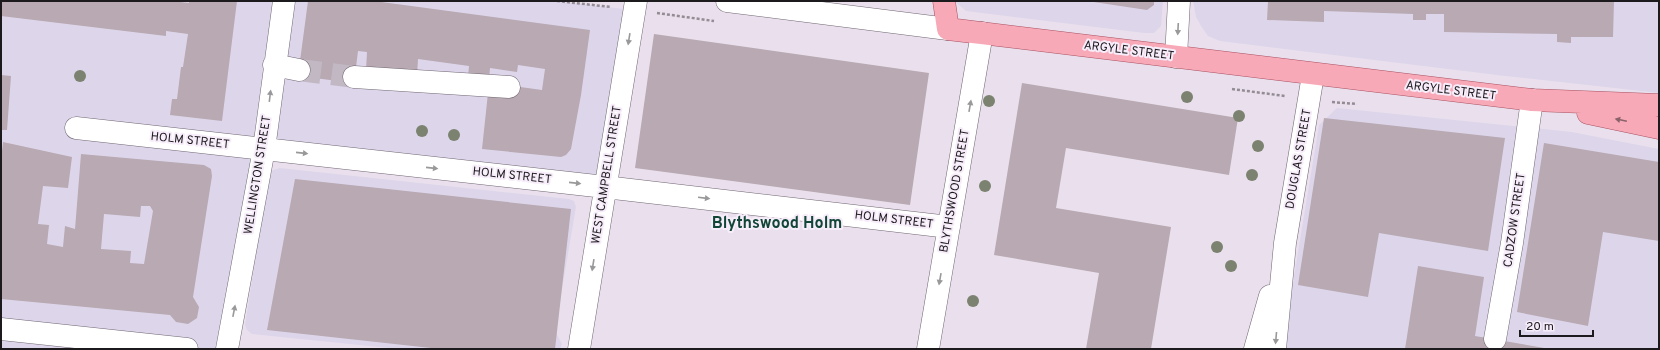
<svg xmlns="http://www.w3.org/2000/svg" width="1660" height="350" viewBox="0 0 1660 350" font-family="Overpass,sans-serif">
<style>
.commercial{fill:#ddd6eb}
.building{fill:#b8a9b2;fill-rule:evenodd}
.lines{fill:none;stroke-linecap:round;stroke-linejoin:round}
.minor-tunnel{stroke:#c1b8c4;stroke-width:22;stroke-dasharray:22 11;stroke-linecap:butt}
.minor-casing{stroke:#706672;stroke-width:23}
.major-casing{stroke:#a85262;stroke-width:23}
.path{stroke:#938c95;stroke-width:2.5;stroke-dasharray:3 2;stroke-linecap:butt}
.minor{stroke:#fff;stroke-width:22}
.major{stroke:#f8a9b7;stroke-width:22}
.tree{fill:#7b8270}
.oneway{fill:#99989a}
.oneway2{fill:#8a626a}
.labels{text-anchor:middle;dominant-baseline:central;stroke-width:4;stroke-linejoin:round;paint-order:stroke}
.street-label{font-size:12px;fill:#1d1a1e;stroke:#f7edfa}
.district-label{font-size:16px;font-weight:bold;fill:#114637;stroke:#f7edfa}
</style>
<rect width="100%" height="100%" fill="#eae0ed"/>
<path class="commercial" d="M1,1h553l80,9 -29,177 -341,-38 -37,200h-226z
M954,1h209l-2,25 -7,7h-10l-178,-22z
M1193,1h466v92l-154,-17 -285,-35 -12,-5 -7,-10 -5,-9z
M1337,108l235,24 87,17v200h-377l37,-224z
M280,168l289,31 5,2 2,6 -21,124 7,13 -2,5h-162l-146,-15 -5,-4 -2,-5 23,-148 5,-7z"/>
<path class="building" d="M1,1h170l18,2v-2h48l-15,120 -52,-6 2,-16h5l4,-32h2l5,-33 -22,-3v5l-165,-20z
M308,1h66l216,29 -9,65 -10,54 -5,6 -5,2 -79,-8 6,-56 25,-7 29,4 3,-21 -27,-4 -1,7 -27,-4 -1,12 -21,-3 1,-11 -51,-7 -1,17 -51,-6 1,-18 -9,-1 -4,32 -56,-7z
M1087,1h67v4l-7,5z
M1268,1h346l-1,36h-42v6l-14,-1v-8l-113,-2v-18h-18v6h-13v-6l-89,-3v11l-57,-2z
M654,34l275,39 -19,132 -275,-37z
M1,75l10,1 -4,54h-6z
M1022,83l216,35 -9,57 -163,-27 -10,60 115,19 -20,122h-65l13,-76 -105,-18z
M1324,118l181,20 -17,113 -109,-18 -11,64 -70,-12z
M3,142l69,15 -4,31 -25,-2 -5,38 11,1 -2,19 16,3 2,-21 10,3 6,-75 123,11 7,4 1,7 -19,121 6,10 -2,11 -9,6 -12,-2 -6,-7 -169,-16v-139zM141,206h9l3,5 -9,53 -14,-1 1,-12 -30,-2 3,-35 36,3z
M1544,143l115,19v79l-56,-9 -15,94 -71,-14z
M295,179l276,30 -16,140h-115l-173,-19z
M1418,266l66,11 -9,59 75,13h-145z"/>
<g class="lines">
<path class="minor-tunnel" d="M299,70l55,7"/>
<defs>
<path id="minor" d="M727,1l221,28
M1176,57l3,-56
M274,65l25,5
M354,77l155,10
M76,128l529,59 344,40
M1,329l186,20
M1495,339l17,-96 20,-143
M227,349l37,-200 20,-148
M579,349l57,-348
M928,349l54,-316
M1255,349l15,-53
M1275,349l10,-106 28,-168"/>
<path id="major" d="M944,1l4,28 584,71 127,5
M1588,113l71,15"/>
</defs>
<use href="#minor" class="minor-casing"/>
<use href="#major" class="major-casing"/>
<path class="path" d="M557,1l54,6
M657,13l57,8
M1232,89l53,7
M1332,102l25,2"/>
<use href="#minor" class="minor"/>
<use href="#major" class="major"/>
</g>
<g class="tree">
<circle cx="80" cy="76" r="6"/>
<circle cx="1187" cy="97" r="6"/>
<circle cx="989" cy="101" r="6"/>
<circle cx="1239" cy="116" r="6"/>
<circle cx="422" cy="131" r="6"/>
<circle cx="454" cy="135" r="6"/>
<circle cx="1258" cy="146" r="6"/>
<circle cx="1252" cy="175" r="6"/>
<circle cx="985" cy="186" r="6"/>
<circle cx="1217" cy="247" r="6"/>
<circle cx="1231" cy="266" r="6"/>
<circle cx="973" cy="301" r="6"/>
</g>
<defs><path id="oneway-solid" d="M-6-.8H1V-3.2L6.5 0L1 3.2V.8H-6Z"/></defs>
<g class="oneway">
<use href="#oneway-solid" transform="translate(1178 29) rotate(93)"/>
<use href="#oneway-solid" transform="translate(629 39) rotate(99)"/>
<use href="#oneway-solid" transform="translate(270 96) rotate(-83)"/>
<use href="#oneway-solid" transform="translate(970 106) rotate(-80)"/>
<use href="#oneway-solid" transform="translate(302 153) rotate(6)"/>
<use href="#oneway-solid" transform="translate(432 168) rotate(6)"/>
<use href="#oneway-solid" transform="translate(575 183) rotate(6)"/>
<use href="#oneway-solid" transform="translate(704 198) rotate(7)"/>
<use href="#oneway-solid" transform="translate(593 265) rotate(99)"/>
<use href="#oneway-solid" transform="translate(940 279) rotate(100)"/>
<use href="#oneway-solid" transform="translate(234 311) rotate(-79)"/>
<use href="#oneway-solid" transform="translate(1276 338) rotate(95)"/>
</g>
<use class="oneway2" href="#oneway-solid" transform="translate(1621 120) rotate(-168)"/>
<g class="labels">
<g class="street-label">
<text transform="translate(1129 51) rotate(7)">ARGYLE STREET</text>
<text transform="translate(1451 91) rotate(7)">ARGYLE STREET</text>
<text transform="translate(190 141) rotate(6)">HOLM STREET</text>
<text transform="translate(1299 159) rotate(-80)">DOUGLAS STREET</text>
<text transform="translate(258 175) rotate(-81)">WELLINGTON STREET</text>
<text transform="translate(607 175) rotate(-81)">WEST CAMPBELL STREET</text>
<text transform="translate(512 176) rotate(6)">HOLM STREET</text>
<text transform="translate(955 191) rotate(-80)">BLYTHSWOOD STREET</text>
<text transform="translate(894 220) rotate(7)">HOLM STREET</text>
<text transform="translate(1515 220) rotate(-82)">CADZOW STREET</text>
</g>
<g class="district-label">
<text x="777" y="224">Blythswood Holm</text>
</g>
</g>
<rect width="1660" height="350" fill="none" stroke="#1d1a1e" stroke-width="4"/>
<path d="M1520 330v6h73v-6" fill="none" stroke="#1d1a1e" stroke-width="2"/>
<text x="1526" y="330" font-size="12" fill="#1d1a1e" stroke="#f7edfa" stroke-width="3" paint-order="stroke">20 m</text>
</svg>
